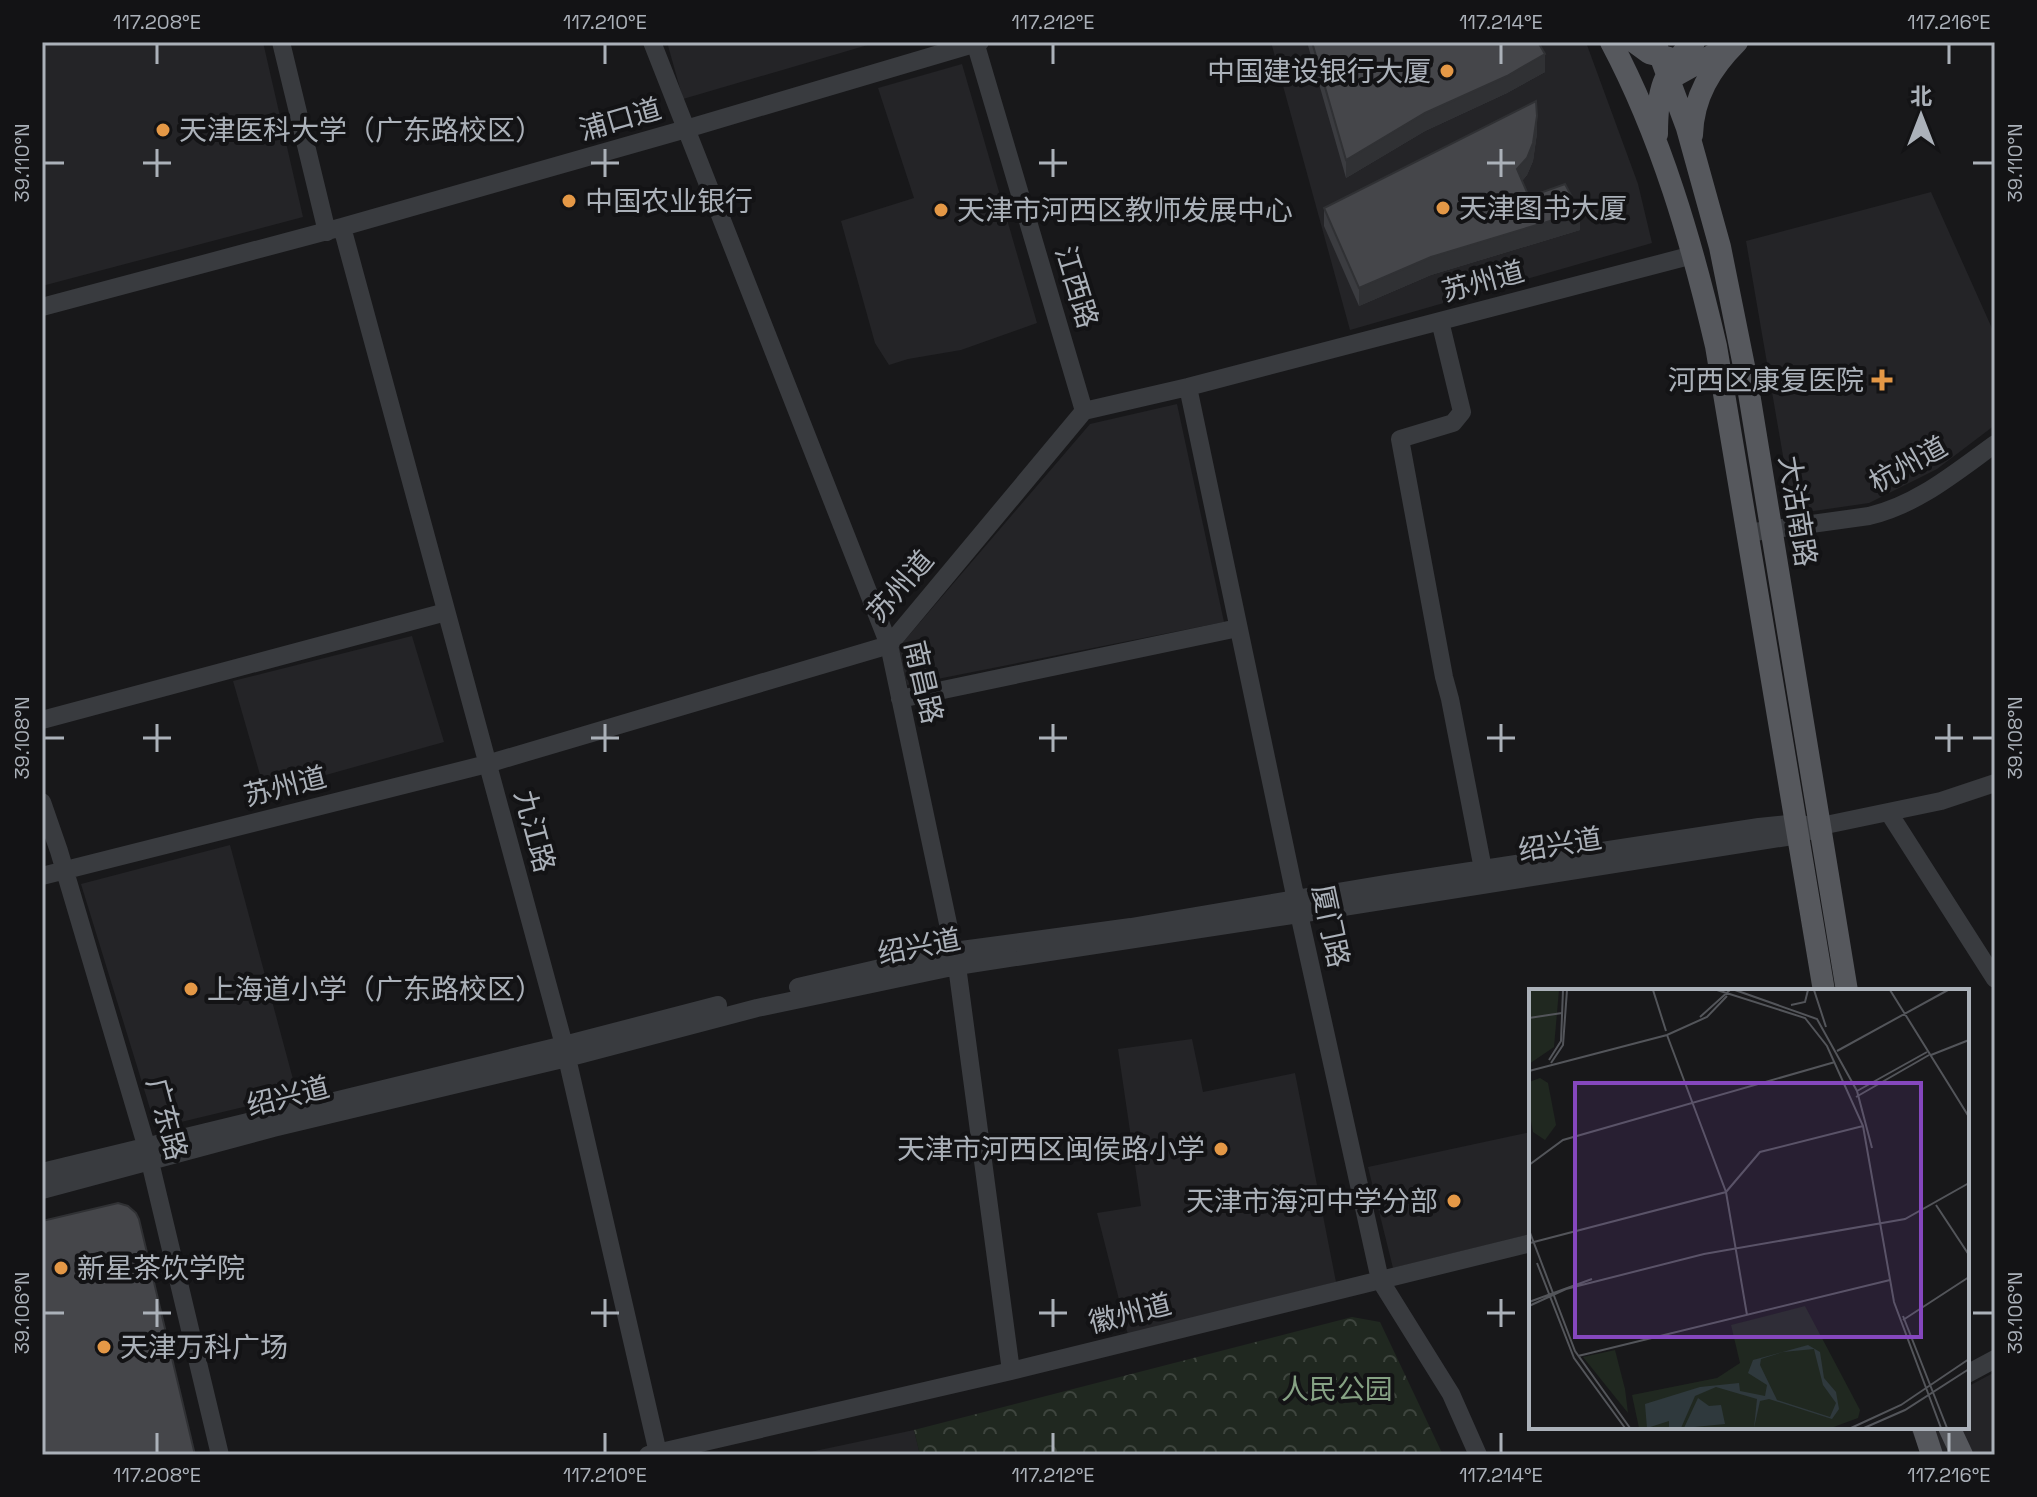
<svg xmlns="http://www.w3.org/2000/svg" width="2037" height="1497" viewBox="0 0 2037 1497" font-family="'Space Grotesk','Noto Sans SC',sans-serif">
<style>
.built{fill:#242427}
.forest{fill:url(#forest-crowns)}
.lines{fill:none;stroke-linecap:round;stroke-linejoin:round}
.minor{stroke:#393b3f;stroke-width:18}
.major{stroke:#56585d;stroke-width:22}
.wall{fill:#3b3c40}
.shaded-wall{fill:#303134}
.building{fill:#45464a;stroke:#303134;stroke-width:2}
.ticks{fill:none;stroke:#abb1b9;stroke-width:3}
.poi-dot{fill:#e49846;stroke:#131315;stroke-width:3}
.labels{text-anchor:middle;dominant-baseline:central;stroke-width:8;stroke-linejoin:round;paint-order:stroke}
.poi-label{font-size:28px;fill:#abb1b9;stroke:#131315;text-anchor:start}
.street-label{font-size:28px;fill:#abb1b9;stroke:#131315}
.park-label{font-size:28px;fill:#86a284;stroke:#131315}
.inset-road{fill:none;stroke:#53555a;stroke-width:2}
.view{fill:#8547be;fill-opacity:0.15;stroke:#8547be;stroke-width:4}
.inset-edge{fill:none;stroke:#abb1b9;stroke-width:4}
.neatline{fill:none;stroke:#abb1b9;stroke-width:3}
.ticks-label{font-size:20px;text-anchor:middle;fill:#abb1b9}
</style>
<defs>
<pattern id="forest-crowns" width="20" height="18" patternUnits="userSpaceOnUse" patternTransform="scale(2)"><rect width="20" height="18" fill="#202820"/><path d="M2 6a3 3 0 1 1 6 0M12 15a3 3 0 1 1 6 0" fill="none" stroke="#3e453e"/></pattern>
</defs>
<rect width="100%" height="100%" fill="#18181a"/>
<path class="built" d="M42,42h221l40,175 -261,69z
M667,42h211l-195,57z
M1271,42h321l-5,3 51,139 14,59 -302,87z
M962,64l75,259 -76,27 -53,9 -19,6 -14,-22 -34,-122 73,-23 -36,-110z
M1931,192l64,143v90l-58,44 -68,34 -76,11 -47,-273z
M1177,404l47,218 -317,63 -9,-37 192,-224z
M412,636l32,106 -179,50 -32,-111z
M230,845l67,249 -141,34 -75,-244z
M1192,1039l11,53 92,-19 41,209 -208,53 -31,-122 44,-7 -23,-157z
M1531,1132v102l-138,34 -25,-101z
M1995,1372v83h-73l-12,-28h57v-40z
M914,1430l6,25h-124z"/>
<path class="forest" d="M1352,1317l28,5 63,133h-523l-6,-25z"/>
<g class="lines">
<path class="minor" d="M281,42l46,190
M652,42l237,603 68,321 54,405
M975,42l109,369
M342,227l222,818 94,408
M42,307l300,-80 344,-98 294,-87
M1440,321l22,91 -9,11 -53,16 44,238 6,22 33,170
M1188,387l108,513 84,380 71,114 27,61
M1747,533l122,-17c48,-11 87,-44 126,-72
M900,699l338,-71
M42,720l404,-108
M42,802l17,49 87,294 74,310
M1889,813l106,166
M42,876l445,-112 402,-119 195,-234 104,-24 505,-132
M798,987l156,-36 177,-24 260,-44 368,-56 38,-4 9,2
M42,1172l522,-127 154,-40
M42,1190l231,-62 294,-70 190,-50 200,-42 342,-52 500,-79 22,-9 120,-25 54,-18
M1967,1374l28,-15
M648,1455l363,-84 520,-128"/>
<path class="major" d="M1611,42c50,94 81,201 105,304l108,645
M1634,42l15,11 20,5
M1655,42l32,86 33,119 27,134 100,610
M1664,82l61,-34
M1657,134c0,-42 5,-63 37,-92
M1692,135c1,-38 19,-67 45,-93
M1923,1427l9,28
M1949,1427l13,28"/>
</g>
<path class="wall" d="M1307,42h231l7,30 -38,21 -82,38 -79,47z
M1537,133l-4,28 -6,14 -5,6 7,16 51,33 -149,45 -72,31 -35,-80v-18z"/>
<path class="shaded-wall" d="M1545,54v18l-38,21 -82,38 -79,47v-18l79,-47z
M1537,116v17l-4,28 -6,14 -10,12v-18z
M1580,212v18l-149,45 -72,31v-18l72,-31z"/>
<path class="building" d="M1312,42h226l7,12 -38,22 -82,37 -79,47z
M1536,101l1,15 -4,27 -6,15 -10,11 12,28 36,-13 15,28 -149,45 -72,31 -35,-80z
M118,1203l10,3 8,7 3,6 56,236h-153v-234z"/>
<path class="ticks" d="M157,44v20M605,44v20M1053,44v20M1501,44v20M1949,44v20M157,149v28M605,149v28M1053,149v28M1501,149v28M44,163h20M143,163h28M591,163h28M1039,163h28M1487,163h28M1973,163h20M157,724v28M605,724v28M1053,724v28M1501,724v28M1949,724v28M44,738h20M143,738h28M591,738h28M1039,738h28M1487,738h28M1935,738h28M1973,738h20M157,1299v28M605,1299v28M1053,1299v28M1501,1299v28M44,1313h20M143,1313h28M591,1313h28M1039,1313h28M1487,1313h28M1973,1313h20M157,1433v20M605,1433v20M1053,1433v20M1501,1433v20M1949,1433v20"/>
<g class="poi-dot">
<circle cx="1447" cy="71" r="8"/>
<circle cx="163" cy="130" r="8"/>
<circle cx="569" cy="201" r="8"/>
<circle cx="1443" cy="208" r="8"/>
<circle cx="941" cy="210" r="8"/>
<path d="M1878 368h8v8h8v8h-8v8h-8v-8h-8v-8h8z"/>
<circle cx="191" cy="989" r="8"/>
<circle cx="1221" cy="1149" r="8"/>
<circle cx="1454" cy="1201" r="8"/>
<circle cx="61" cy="1268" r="8"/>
<circle cx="104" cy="1347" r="8"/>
</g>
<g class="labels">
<g class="poi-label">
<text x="1431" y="71" text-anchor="end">中国建设银行大厦</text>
<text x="179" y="130">天津医科大学（广东路校区）</text>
<text x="585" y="201">中国农业银行</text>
<text x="1459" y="208">天津图书大厦</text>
<text x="957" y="210">天津市河西区教师发展中心</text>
<text x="1864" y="380" text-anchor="end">河西区康复医院</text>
<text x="207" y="989">上海道小学（广东路校区）</text>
<text x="1205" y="1149" text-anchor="end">天津市河西区闽侯路小学</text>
<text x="1438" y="1201" text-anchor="end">天津市海河中学分部</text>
<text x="77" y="1268">新星茶饮学院</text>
<text x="120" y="1347">天津万科广场</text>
</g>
<g class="street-label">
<text transform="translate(620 119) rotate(-16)">浦口道</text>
<text transform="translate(1483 281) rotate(-15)">苏州道</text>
<text transform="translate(1077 287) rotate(73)">江西路</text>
<text transform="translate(1908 464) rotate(-29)">杭州道</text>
<text transform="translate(1798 511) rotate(81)">大沽南路</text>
<text transform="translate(900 586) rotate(-49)">苏州道</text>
<text transform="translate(924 682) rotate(77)">南昌路</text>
<text transform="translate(285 786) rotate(-14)">苏州道</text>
<text transform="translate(535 831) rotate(75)">九江路</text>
<text transform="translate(1560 844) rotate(-9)">绍兴道</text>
<text transform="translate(1331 926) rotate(78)">厦门路</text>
<text transform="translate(919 946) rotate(-11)">绍兴道</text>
<text transform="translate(288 1096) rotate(-14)">绍兴道</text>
<text transform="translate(167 1119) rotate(75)">广东路</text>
<text transform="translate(1130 1313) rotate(-14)">徽州道</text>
</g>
<g class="park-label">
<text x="1337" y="1389">人民公园</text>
</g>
</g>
<g transform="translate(1529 989)">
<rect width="440" height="440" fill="#18181a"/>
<path d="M0,1h30l-5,57 -25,17zM276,317l55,104 -2,8 -27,10h-192l-7,-33 85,-17 23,-15 -9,-38zM86,361l10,39 3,24 -45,-56z" fill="#202820"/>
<path d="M11,89l8,5 8,42 -11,15 -12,-8 -4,-21v-29z" fill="#202820"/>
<path d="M279,356l12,7 4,26 12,14 3,17 -7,10 -63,-20 -9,2 -6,27 3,-29 -41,-12 -21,9 -14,32h-12v-7l-22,7 -2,-24 55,-17 39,-4 1,8 25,5 2,-11 -19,-12 5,-13zM285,360l9,36 13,18 -6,14 -53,-17 -17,-35 1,-6 22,-7zM169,409l11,8 12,-1 4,19 -41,4z" fill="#2f393d" fill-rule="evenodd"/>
<path class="inset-road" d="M124,1l13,41M188,1l88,28 22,28 36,80 31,176 47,126M206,1l82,29 40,72 15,57M285,1l12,37M361,1l79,127M262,16l14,-3 3,-12M171,28l30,-27M0,29l33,-5M138,46l59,157 21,123M308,62l111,-61M402,66l38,-15M20,71l12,-19 2,-51M22,74l12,-18 4,-55M0,82l138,-36 40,-18 20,-21M328,102l70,-39M327,108l73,-42M0,176l34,-25 272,-78M407,216l33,50M0,241l46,121 55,77M1,254l196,-51 34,-40 103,-26M8,274l37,95 51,70M0,313l63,-23M0,317l37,-17 138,-35 201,-35 64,-36M374,327l44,112M374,331l66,-43M49,367l312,-76M322,439l50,-23 68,-46M335,439l41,-18 64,-41"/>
<path class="view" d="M46,94h346v254h-346z"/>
<rect width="440" height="440" class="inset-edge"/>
</g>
<rect width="2037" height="1497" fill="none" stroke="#131315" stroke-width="88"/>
<g transform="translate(1921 116)" stroke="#131315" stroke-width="6" paint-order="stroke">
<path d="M0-6L14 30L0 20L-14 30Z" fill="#abb1b9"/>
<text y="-12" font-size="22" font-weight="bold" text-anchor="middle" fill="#abb1b9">北</text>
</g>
<rect x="44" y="44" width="1949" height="1409" class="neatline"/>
<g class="ticks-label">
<text x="157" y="29">117.208°E</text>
<text x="605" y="29">117.210°E</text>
<text x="1053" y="29">117.212°E</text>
<text x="1501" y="29">117.214°E</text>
<text x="1949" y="29">117.216°E</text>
<text transform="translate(22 163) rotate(-90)" y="7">39.110°N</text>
<text transform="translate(2015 163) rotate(-90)" y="7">39.110°N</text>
<text transform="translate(22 738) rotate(-90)" y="7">39.108°N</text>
<text transform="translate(2015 738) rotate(-90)" y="7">39.108°N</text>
<text transform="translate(22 1313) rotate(-90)" y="7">39.106°N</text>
<text transform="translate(2015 1313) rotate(-90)" y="7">39.106°N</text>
<text x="157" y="1482">117.208°E</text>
<text x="605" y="1482">117.210°E</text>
<text x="1053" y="1482">117.212°E</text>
<text x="1501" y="1482">117.214°E</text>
<text x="1949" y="1482">117.216°E</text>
</g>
</svg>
